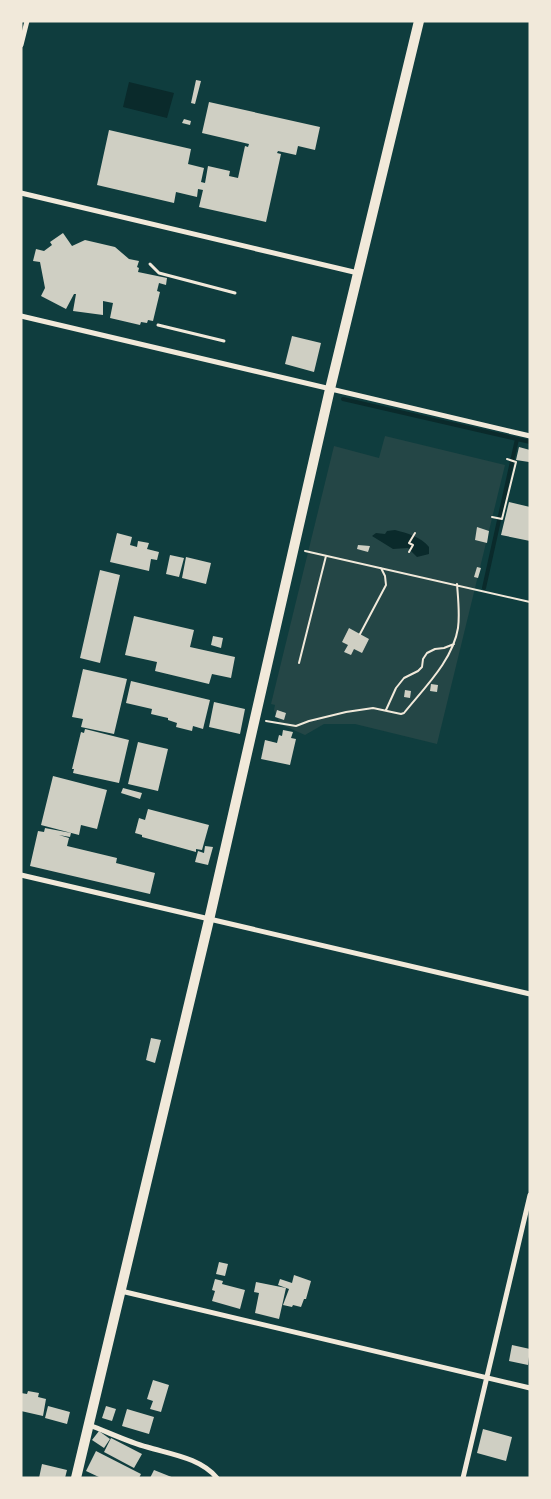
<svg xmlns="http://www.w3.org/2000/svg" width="551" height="1499" viewBox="0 0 551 1499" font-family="Inter,sans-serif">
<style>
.green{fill:#244646}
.water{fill:#0a2a2b}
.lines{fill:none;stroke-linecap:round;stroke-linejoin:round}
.stream{stroke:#0a2a2b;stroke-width:4}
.building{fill:#cfcfc3}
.path{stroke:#f1e9da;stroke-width:2}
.service{stroke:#f1e9da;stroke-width:3}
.minor{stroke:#f1e9da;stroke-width:5}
.primary{stroke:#f1e9da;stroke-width:10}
</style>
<rect width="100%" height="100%" fill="#0f3d3e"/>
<path class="green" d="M385,436l120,29 -68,279 -82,-20h-31l-19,11 -25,-11 -6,-14 1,-5 -4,-1 63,-258 45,12z"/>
<path class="water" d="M129,82l45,11 -7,25 -44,-11z
M395,530c12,3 26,7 34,17v7l-12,3 -9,-9 -15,1 -21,-13 4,-3 9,1 2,-3z"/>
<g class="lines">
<path class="stream" d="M343,399l187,43
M484,588l33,-149"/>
</g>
<path class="building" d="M196,80l5,1 -6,23 -4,-1z
M209,102l111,25 -5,23 -17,-4 -2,9 -18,-4 -1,2 4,1 -15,68 -67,-15 4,-17 -5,-1 -1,8 -21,-5 -2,11 -77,-18 12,-55 82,19 -3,15 16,4 -3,14 4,1 3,-17 22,5 -1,5 9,2 7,-32 3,1 1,-3 -47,-11z
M184,119l7,2 -1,4 -8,-2z
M63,233l9,13 13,-6 30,7 14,12 10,2 -2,6 2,1 -1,4 29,6 -1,7 -7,-2 -2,8 3,1 -7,29 -5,-1 -1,3 -6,-1 -1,3 -30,-7 3,-15 -10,-2v14l-30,-4 3,-17h-2l-8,15 -25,-13 4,-8 -5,-26 -7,-1 3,-12 8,2 8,-6 -2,-3z
M292,336l29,7 -7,29 -29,-8z
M519,447l11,3 -1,12 -13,-2z
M509,502l21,5v34l-29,-6z
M477,527l12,4 -2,12 -12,-3z
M117,533l15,4 -2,8 7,2 1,-6 11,2 -2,6 12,3 -2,8 -6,-1 -2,12 -39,-9z
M358,545l12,1 -2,6 -11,-3z
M170,555l14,3 -5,19 -13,-3z
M186,557l25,6 -5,21 -24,-6z
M477,567l4,1 -3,10 -4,-1z
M100,570l20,5 -20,88 -20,-5z
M134,616l60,14 -4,17 45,10 -4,21 -19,-4 -3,10 -54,-13 2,-9 -32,-7z
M349,628l20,11 -7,14 -8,-4 -3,6 -7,-3 4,-7 -6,-3z
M213,636l10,2 -2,10 -10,-3z
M83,669l44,10 -13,55 -33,-7 2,-8 -11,-2z
M131,681l79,19 -7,29 -10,-3 -1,5 -16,-4 1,-4 -9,-3v-2l-17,-4 1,-5 -26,-6z
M431,684l7,1 -1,7 -7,-1z
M405,690l6,1 -1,7 -6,-1z
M214,702l31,7 -5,25 -31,-7z
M277,710l9,3 -2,7 -9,-3z
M85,729l44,11 -10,43 -46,-10 1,-4h-2l9,-37 3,1z
M283,730l10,2 -2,6 5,1 -6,26 -29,-6 4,-19 12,3 2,-8 3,1z
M138,742l30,7 -10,42 -30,-7z
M53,776l54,14 -10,39 -16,-4 -2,10 -38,-10z
M123,788l19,5 -2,6 -19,-6z
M148,809l61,16 -7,25 -6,-1v3l-54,-15v-2l-7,-2 4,-15 6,2z
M45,828l26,5 -1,4 -11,-2 10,3 -2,8 50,12 -1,5 39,10 -5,21 -120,-28 8,-35 6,1z
M205,846l8,1 -5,18 -13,-3 3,-11 6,2z
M151,1038l10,2 -6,23 -9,-3z
M219,1262l9,2 -3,12 -9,-2z
M294,1275l17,6 -5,18h-2l-3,8 -8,-2 -1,2 -9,-2 6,-16 -11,-4 2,-6 12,4z
M215,1279l8,2 -1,3 23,6 -5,19 -28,-8 3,-10 -3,-1z
M256,1282l30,6 -7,31 -24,-6 4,-20 -5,-1z
M512,1345l18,4 -2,16 -19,-4z
M153,1380l16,5 -8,27 -11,-3 3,-8 -6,-2z
M28,1391l11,2 -1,4 8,2 -3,17 -22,-5v-18l6,1z
M48,1406l22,6 -3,12 -22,-6z
M106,1406l10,3 -4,12 -10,-3z
M127,1409l27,8 -5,17 -27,-8z
M483,1429l29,8 -6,24 -29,-8z
M99,1431l11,8 -6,9 -12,-8z
M111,1438l31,16 -8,14 -30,-16z
M96,1451l45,23 -2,4h-38l-15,-7z
M42,1464l25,6 -2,8h-26z
M154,1470l20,8h-24z"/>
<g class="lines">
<path class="path" d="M492,517l10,2 14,-57 -9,-3
M305,551l225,51
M409,552l4,-7 -4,-2 6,-10
M360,634l26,-49 -1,-9 -4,-8
M299,663l27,-107
M386,710l10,-22 8,-10 14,-7 4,-4 1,-8 4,-6 8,-4 9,-1 10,-4
M266,721l30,5 13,-5 37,-9 27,-4 28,6 3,-1c20,-25 49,-53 54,-85 2,-14 0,-30 -1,-44"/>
<path class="service" d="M150,264l9,9 76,20
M158,325l66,16"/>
<path class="minor" d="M21,45l6,-24
M21,193l337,80
M21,316l509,120
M21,875l509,119
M121,1291l409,97
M89,1425c19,7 39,17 58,22 23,7 54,11 70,31
M463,1478l67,-283"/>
<path class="primary" d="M76,1478l133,-558 121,-531 89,-368"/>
</g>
<rect width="551" height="1499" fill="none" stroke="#f1e9da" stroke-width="45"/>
</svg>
